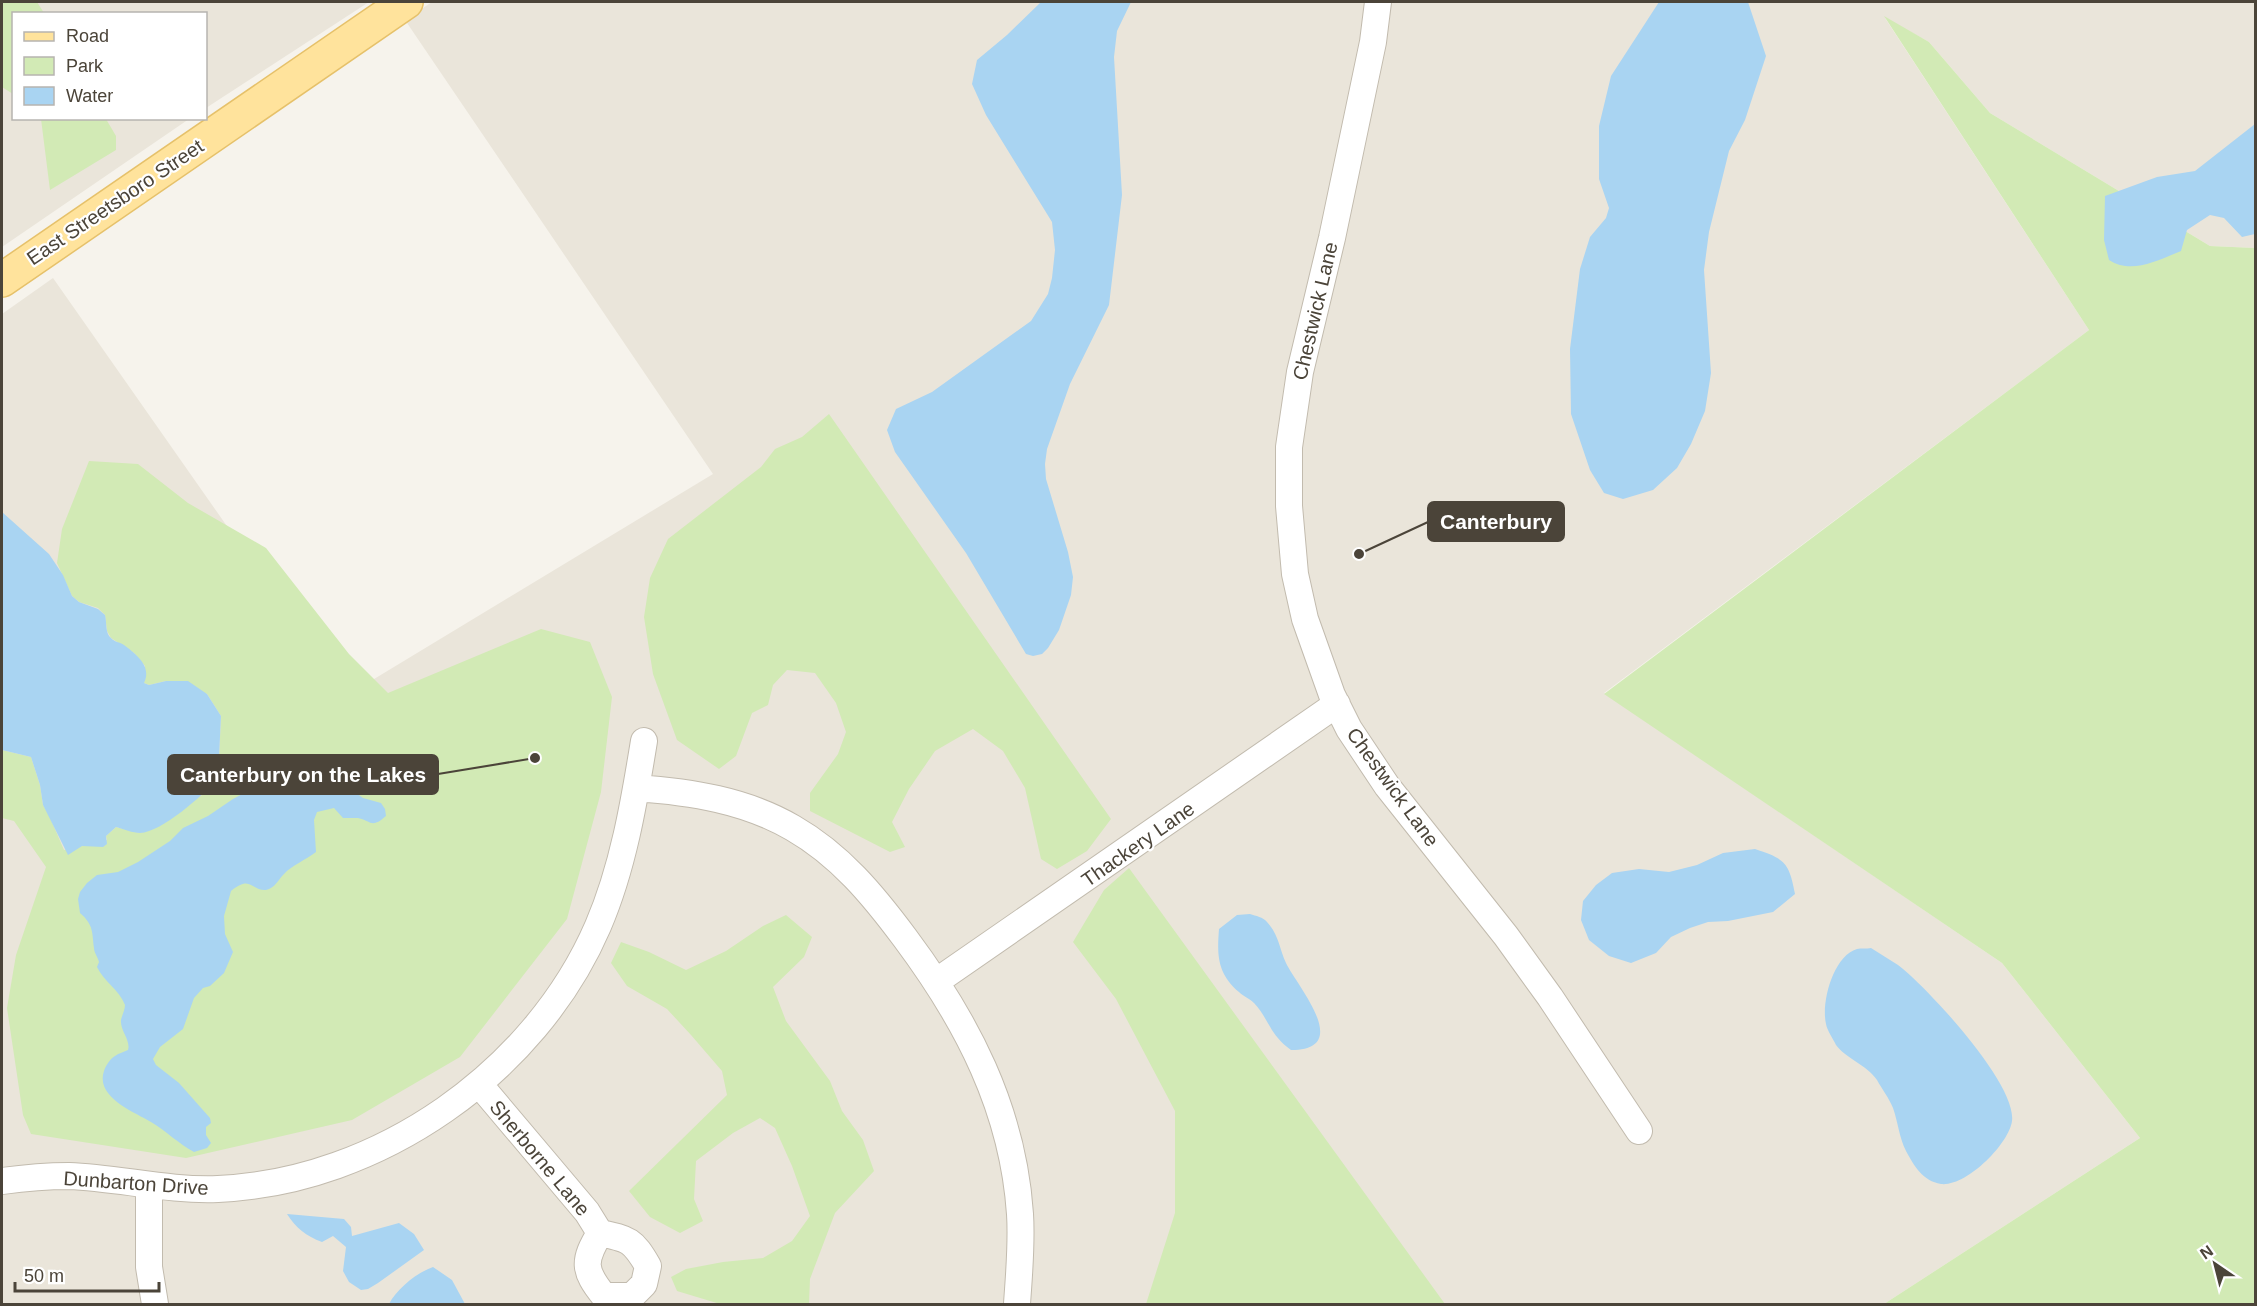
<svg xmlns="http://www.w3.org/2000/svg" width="2257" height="1306" viewBox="0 0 2257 1306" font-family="Arial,sans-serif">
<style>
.residential{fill:#eae5da}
.green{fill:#d2eab5}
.water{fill:#a9d4f2}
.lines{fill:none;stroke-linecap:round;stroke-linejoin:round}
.minor-casing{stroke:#c2bbae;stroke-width:28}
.major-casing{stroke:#e6c16a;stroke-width:36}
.minor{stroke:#fff;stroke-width:26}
.major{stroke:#ffe39c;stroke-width:33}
.labels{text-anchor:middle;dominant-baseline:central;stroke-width:4.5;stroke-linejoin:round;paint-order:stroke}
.street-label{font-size:20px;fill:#4b4439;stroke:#fff}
.leader{fill:none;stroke:#4b4439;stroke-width:2}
.callout-dot{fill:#4b4439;stroke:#fff;stroke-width:2}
.callout{fill:#4b4439;stroke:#4b4439;stroke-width:2}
.callout-label{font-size:21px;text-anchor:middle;font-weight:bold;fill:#fff}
</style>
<rect width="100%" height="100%" fill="#f6f3ec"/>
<path class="residential" d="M2,2h367l-163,106v-94h-192v104l175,1 -187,128z
M432,2h1823v246l-45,-2 -220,-133 -61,-71 -44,-24 204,312 -485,363 398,270 138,175 -256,166h-1882v-990l51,-36 293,418 367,-222 -308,-454z"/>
<path class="green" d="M2,2h35l7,11 -30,1 -1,80 -11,-7z
M1884,16l45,26 61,71 220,133 45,2v1056h-371l256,-166 -138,-175 -398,-269 485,-364z
M41,119h65l10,17v14l-66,40z
M829,414l282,405 -24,32 -30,18 -16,-10 -16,-71 -22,-37 -30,-22 -38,22 -26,38 -17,33 13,25 -15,5 -80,-41v-18l28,-39 8,-22 -10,-29 -21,-30 -28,-3 -14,15 -5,20 -16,8 -16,43 -17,13 -42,-29 -24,-66 -9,-57 6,-39 18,-39 93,-72 14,-18 27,-12z
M89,461l49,3 50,39 78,45 83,106 39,39 153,-64 49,13 22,55 -11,95 -34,127 -107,138 -108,63 -166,38 -155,-24 -8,-19 -16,-107 9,-53 30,-88 -32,-46 -12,-3v-68l29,7 9,28 3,20 6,10 15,35 43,-10 -1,-4 10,-9 24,6 13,-5 49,-33 16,-16 3,-63 -14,-22 -41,-13 -17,4 -5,-2 1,-17 -11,-13 -23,-15 -4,-7 -2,-16 -7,-7 -19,-6 -7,-6 -15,-33 5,-34z
M1129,868l316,436h-299l29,-91v-102l-59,-112 -43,-57 31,-52z
M786,915l26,22 -8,20 -31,30 13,34 44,60 12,30 21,29 11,31 -39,42 -25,66 -1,25h-89l-43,-13 -6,-14 15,-8 37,-7 40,-4 29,-17 18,-25 -18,-50 -17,-38 -15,-10 -27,15 -37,28 -2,38 9,22 -23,12 -30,-16 -21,-26 98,-96 -5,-24 -31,-36 -24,-26 -40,-23 -16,-23 10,-21 28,10 37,18 40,-19 37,-25z"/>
<path class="water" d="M1041,2h90l-14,29 -3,26 8,138 -13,110 -39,79 -23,65 -2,15 1,15 22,73 5,25 -2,18 -12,35 -11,18 -6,6 -9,2 -7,-2 -60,-101 -71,-101 -8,-22 9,-21 36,-17 99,-71 17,-27 4,-16 3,-28 -3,-28 -66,-107 -14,-31 5,-24 30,-25z
M1659,2h89l18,54 -21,64 -16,31 -20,81 -5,38 7,103 -6,38 -14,33 -14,24 -24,22 -30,9 -19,-6 -14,-23 -19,-56 -1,-65 10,-80 10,-32 16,-19 3,-10 -10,-29v-53l12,-50z
M2255,124v110l-13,3 -18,-19 -14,-3 -23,15 -6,21c-23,9 -49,24 -72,9l-5,-20 1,-44 52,-19 38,-6z
M2,512l47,42 14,21 9,21 7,6 19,7 7,6c2,8 0,18 6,23 3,4 9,4 13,7 13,10 28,21 20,38l5,2 17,-4h22l19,13 14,22 -3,63c-15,16 -56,53 -78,54 -7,0 -17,-4 -24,-6l-10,9 1,8 -4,3 -21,-1 -14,9 -25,-50 -3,-20 -9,-28 -29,-7z
M322,769l13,2 14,17 14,10 18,5 4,6 1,7c-15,13 -14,5 -28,2 -4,0 -10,0 -15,0l-9,-10 -17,4 -3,8 2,32c-10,8 -24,13 -32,22 -6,6 -9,14 -18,16 -15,1 -15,-16 -35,1l-7,25 1,18 8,18 -9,21 -14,13 -7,2 -9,10 -11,31 -23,18 -7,12 3,6 23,18 31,35 1,5 -5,4v8l5,8 -4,5 -13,4c-15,-8 -28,-21 -43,-30 -17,-10 -56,-25 -47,-51 2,-6 6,-12 11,-15 4,-3 9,-4 13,-6 3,-10 -8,-19 -7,-30 1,-5 4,-10 4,-15 -6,-16 -21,-23 -28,-38l2,-5c-1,-5 -5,-9 -5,-14 -2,-15 0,-23 -14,-35l-2,-14 2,-7 7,-9 10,-8 21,-3 20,-10 32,-21 13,-13 25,-12 25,-17 45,-24 19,-1z
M1755,849c30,10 34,13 40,45l-22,18 -45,9 -20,1 -18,6 -19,9 -15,16 -25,10 -22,-7 -20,-16 -8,-20 2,-19 13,-16 16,-12 27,-4 30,3 28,-7 26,-12z
M1250,914c6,2 13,3 17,8 12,13 12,26 19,41 11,23 68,87 5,87 -22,-16 -22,-31 -37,-47 -5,-5 -11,-7 -15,-11 -22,-19 -22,-37 -20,-63l18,-14z
M1871,948c9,6 18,11 27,17 29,22 119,119 114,156 -3,23 -46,66 -71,63 -18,-3 -27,-18 -35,-33 -7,-14 -8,-29 -13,-43 -4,-10 -11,-19 -16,-28 -10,-15 -32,-22 -41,-35 -3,-6 -9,-15 -10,-21 -5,-21 7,-68 31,-75 4,-1 10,0 14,-1z
M287,1214l57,5 7,8 1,9 47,-13 15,11 10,16 -46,33 -10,6 -7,1 -12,-8 -6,-11 3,-24 -13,-11 -11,6c-16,-6 -26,-14 -35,-28z
M433,1267l19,13 13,24h-76c8,-15 27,-31 44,-37z"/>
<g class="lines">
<defs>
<path id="minor" d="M1378,2l-5,40 -41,196 -32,134 -11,75v59l6,68 10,45 27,76 17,34 38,57 119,150 44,61 89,134
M636,788c55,4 109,12 157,40 47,27 80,67 112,110 62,83 108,171 115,276 2,30 -1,60 -3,90
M937,981l400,-277
M479,1084l108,128 13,21c-17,28 -17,37 4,63h28l12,-12 4,-18c-15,-26 -19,-27 -48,-33
M2,1181c22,-3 44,-5 67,-5 50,2 99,15 149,13 161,-7 317,-117 380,-263 25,-58 36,-123 46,-185
M149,1186v81l6,37"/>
<path id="major" d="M2,280l404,-278"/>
</defs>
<use href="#minor" class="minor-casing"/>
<use href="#major" class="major-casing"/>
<use href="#minor" class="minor"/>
<use href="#major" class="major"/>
</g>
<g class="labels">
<g class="street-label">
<text transform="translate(115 202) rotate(-34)">East Streetsboro Street</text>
<text transform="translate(1315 311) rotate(-77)">Chestwick Lane</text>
<text transform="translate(1393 787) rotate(54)">Chestwick Lane</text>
<text transform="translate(1138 844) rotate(-35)">Thackery Lane</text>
<text transform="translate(540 1158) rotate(50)">Sherborne Lane</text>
<text transform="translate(136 1183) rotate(4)">Dunbarton Drive</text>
</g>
</g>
<path class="leader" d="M1359 554L1428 522M535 758L438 774"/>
<g class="callout-dot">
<circle cx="1359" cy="554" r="6"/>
<circle cx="535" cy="758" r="6"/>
</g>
<g class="callout">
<rect x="1428" y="502" width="136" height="39" rx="6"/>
<rect x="168" y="755" width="270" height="39" rx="6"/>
</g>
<g class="callout-label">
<text x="1496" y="529">Canterbury</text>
<text x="303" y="782">Canterbury on the Lakes</text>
</g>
<rect width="2257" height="1306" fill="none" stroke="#4b4439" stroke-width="6"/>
<rect x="12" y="12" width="195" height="108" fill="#ffffff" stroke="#b7b4b0" stroke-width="1.5"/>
<rect x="24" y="32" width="30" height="9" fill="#ffe39c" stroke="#b7b4b0" stroke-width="1.5"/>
<text x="66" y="42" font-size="18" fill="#4b4439">Road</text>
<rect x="24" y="57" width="30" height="18" fill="#d2eab5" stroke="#b7b4b0" stroke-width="1.5"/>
<text x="66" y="72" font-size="18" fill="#4b4439">Park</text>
<rect x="24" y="87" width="30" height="18" fill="#a9d4f2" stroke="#b7b4b0" stroke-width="1.5"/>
<text x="66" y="102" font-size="18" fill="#4b4439">Water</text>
<g transform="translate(2215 1264) rotate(325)" stroke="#ffffff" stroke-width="4.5" paint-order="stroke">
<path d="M0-4.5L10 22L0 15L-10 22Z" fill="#4b4439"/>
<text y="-9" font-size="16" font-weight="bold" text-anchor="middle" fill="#4b4439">N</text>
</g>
<path d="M15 1282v9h144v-9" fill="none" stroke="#4b4439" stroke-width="3"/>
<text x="24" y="1282" font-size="18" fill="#4b4439" stroke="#ffffff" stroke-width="4.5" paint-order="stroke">50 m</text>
</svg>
